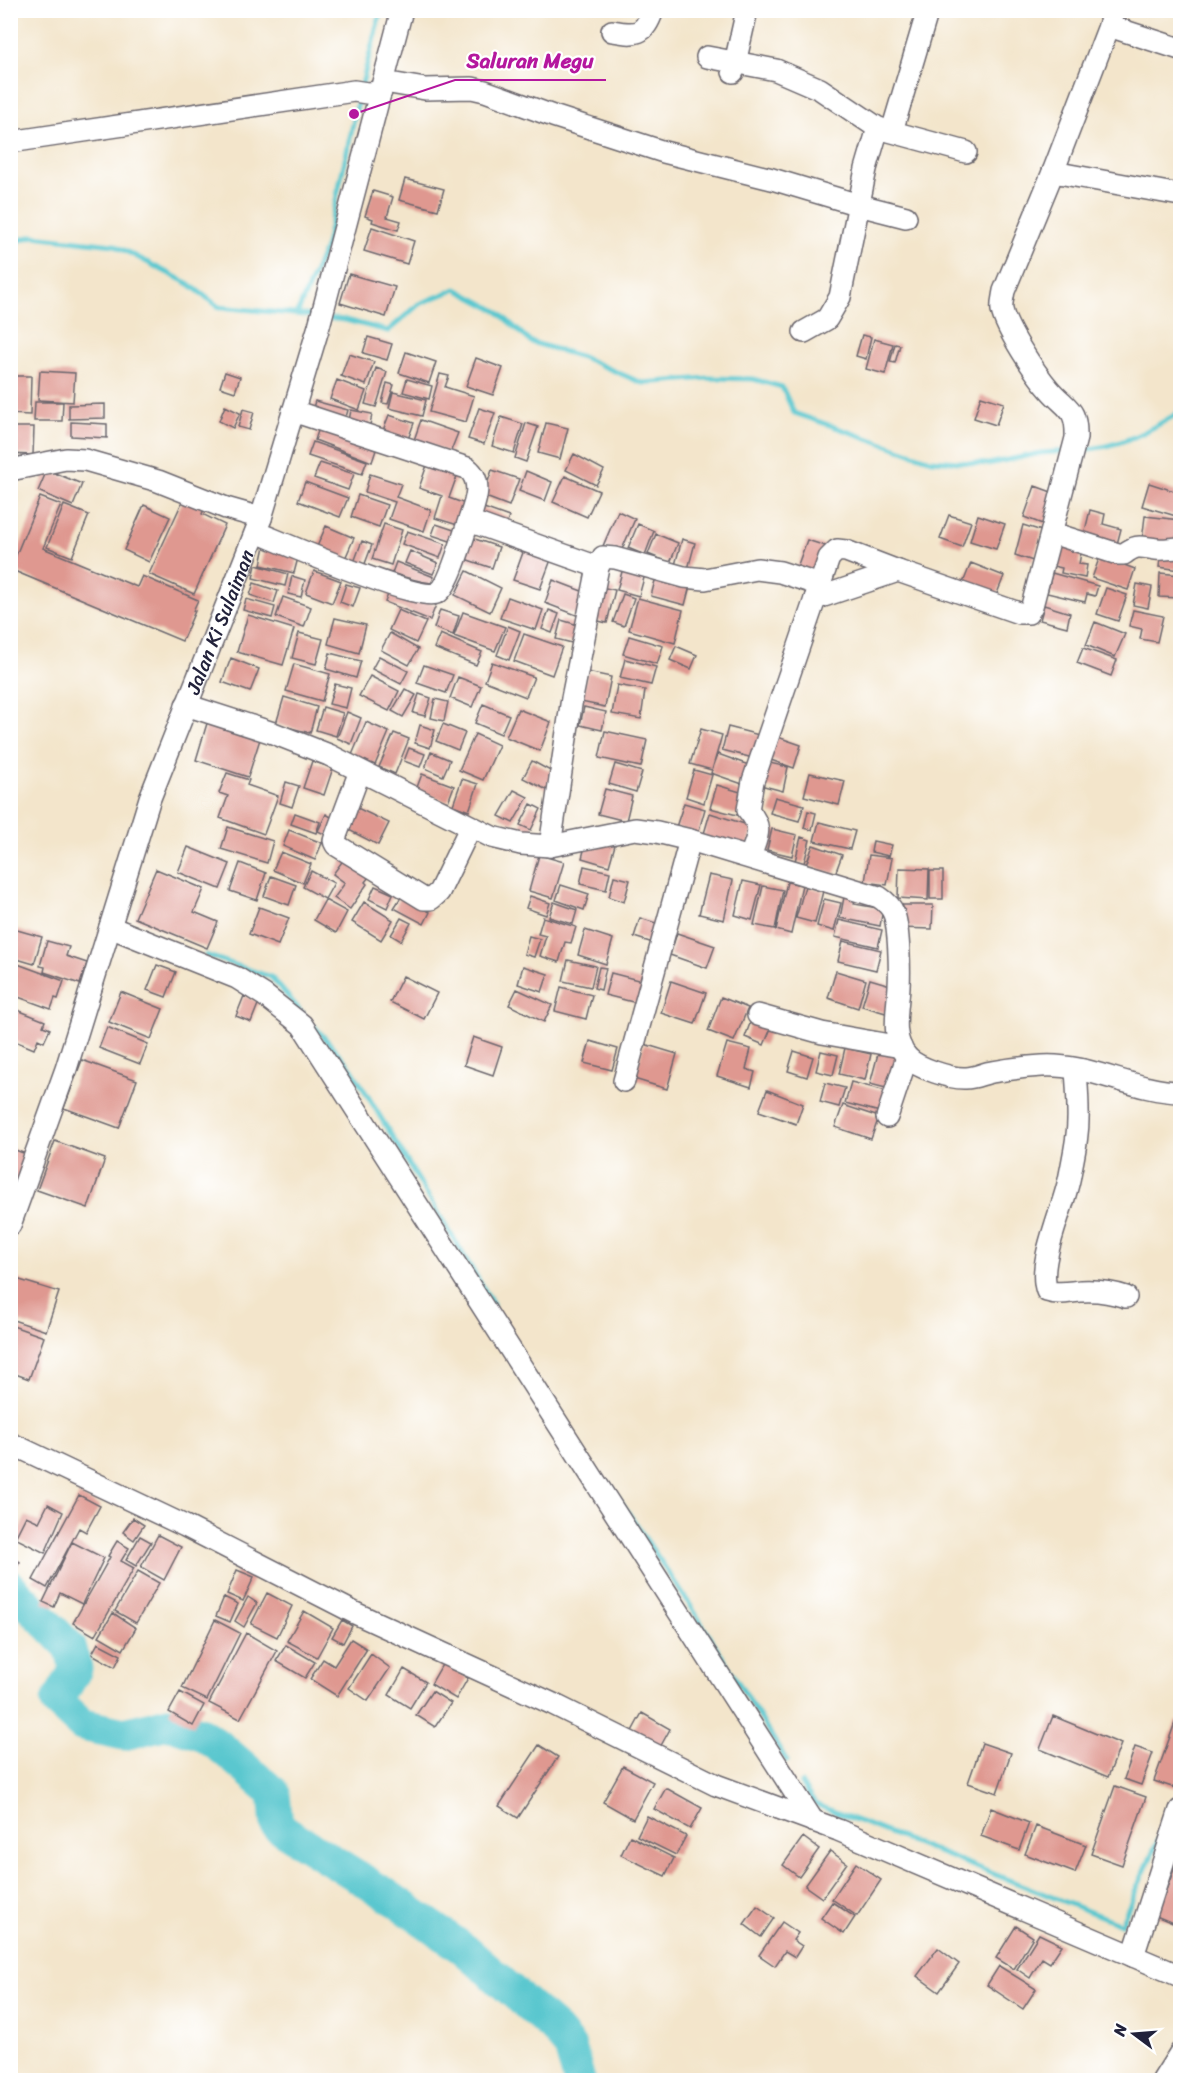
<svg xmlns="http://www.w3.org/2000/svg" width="1191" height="2091" viewBox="0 0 1191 2091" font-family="Sriracha,sans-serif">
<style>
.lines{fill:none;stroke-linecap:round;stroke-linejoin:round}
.stream{stroke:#5ac7cf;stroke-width:5}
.river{stroke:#5ac7cf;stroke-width:33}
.building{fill:#df9890}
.street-casing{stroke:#6b666d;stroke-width:24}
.street{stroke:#fff;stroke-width:21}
.labels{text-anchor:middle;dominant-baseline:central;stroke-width:4.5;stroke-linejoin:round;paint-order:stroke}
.street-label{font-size:20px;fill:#22223b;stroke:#fff}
.leader{fill:none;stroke:#b5179e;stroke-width:2}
.callout-dot{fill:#b5179e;stroke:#fff;stroke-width:2}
.callout-label{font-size:21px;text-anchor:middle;font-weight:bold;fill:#b5179e;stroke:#fff;stroke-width:4.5;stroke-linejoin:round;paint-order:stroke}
</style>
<rect width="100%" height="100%" fill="#fff"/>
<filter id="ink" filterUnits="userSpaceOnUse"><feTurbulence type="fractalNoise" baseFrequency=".0167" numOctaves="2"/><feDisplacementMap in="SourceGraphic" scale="12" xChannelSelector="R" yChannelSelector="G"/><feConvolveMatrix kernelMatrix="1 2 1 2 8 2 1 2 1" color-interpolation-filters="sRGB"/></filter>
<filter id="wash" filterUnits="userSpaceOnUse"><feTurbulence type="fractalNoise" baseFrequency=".008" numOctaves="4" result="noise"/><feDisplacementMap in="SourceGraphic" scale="24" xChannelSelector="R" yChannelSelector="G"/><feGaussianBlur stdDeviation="1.35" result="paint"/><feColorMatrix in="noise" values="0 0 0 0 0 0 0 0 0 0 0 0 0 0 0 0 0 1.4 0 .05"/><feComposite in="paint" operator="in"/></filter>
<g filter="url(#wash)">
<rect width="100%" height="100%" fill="#f3e5cb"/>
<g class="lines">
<path class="stream" d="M361,88l20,-78
M10,243l23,-7 81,9 75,39 30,23 97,9
M297,314l29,-69 33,-148
M325,318l20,2 43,11 31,-27 37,-15 41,22 34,31 51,15 60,26 66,-5 45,1 29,8 12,26 137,47 57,4 53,-11 26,-2
M1077,450c42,-2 68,-17 103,-38
M206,955l65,22 32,37
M315,1027l36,41 142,236
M608,1483l84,125 95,153
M801,1783l14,21 306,120 44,-99"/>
<path class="river" d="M10,1586l60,61 6,22 -19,33 25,23 42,9 44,-11 34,11 21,15 51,44 3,33 110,69 77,54 89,78 17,20 9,33"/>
</g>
<g id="blocks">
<path class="building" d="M405,179l39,10 -6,21 -39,-10z
M373,191l20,6 -6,20 14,4 -3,9 -26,-8 1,-3 -8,-3z
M372,227l42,14 -7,23 -43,-13z
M349,274l46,13 -9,30 -46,-14z
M862,335l9,2 -5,22 -10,-3z
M368,337l24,7 -5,16 -24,-7z
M874,339l19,5 -8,30 -19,-5z
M895,344l5,1 -5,18 -5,-1z
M406,352l30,10 -7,21 -30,-10z
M349,354l25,8 -8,23 -25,-9z
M476,358l27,10 -10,27 -27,-9z
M376,368l11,4 -11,35 -11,-3z
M40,371l35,2 -2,29 -35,-2z
M225,372l15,5 -5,15 -15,-5z
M440,374l9,2 -4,11 29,9 -8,26 -37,-10z
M10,376h21l-1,39 -20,-1z
M407,379l25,7 -3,13 -26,-7z
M337,380l29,11 -7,19 -29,-11z
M387,383l7,2 -6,19 -6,-1z
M393,392l33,8 -4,16 -33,-8z
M981,396l23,7 -8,22 -22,-7z
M315,401l33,9 -3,11 -33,-10z
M35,402h28l-1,19h-28z
M105,404v14l-36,1v-14z
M225,406l15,7 -7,15 -14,-7z
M479,408l16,5 -11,31 -16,-5z
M243,409l11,3 -5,18 -11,-3z
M351,410l21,4 -3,17 -21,-5z
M389,415l25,8 -7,19 -25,-9z
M501,417l22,7 -9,29 -22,-7z
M421,420l37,13 -8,20 -36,-13z
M71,422l36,2v14l-36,-2z
M526,423l12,4 -12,35 -11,-4z
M546,423l22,5 -8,31 -22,-6z
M10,427h24l-1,28 -23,-1z
M319,428l57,22 -4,12 -57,-22z
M313,442l54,19 -5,13 -54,-18z
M574,454l30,16 -8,15 -30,-15z
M428,462l30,11 -9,25 19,7 -7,21 -26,-8 7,-22 -23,-8z
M320,463l34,11 -6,16 -34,-12z
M47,470l35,14 -9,22 -35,-15z
M492,470l27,9 -10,27 -26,-10z
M526,471l26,11 -7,19 -26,-10z
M370,474l31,10 -5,13 35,13 -7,21 -35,-12 6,-17 -30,-10z
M565,476l34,15 -12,26 -34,-15z
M305,482l43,16 -8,19 -42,-16z
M1149,483l31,10 -4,23 -34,-10z
M1035,486l22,8 -12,31 -21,-8z
M358,495l29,10 -8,22 -28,-10z
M40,497l21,8 -18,43 94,39 5,-11 56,24 -5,11h2l-13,30 -170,-71 2,-4 -2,-1z
M184,498l21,9 -3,7 23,11 -31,69 -45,-20z
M64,505l25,10 -17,42 -25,-10z
M144,505l26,12 -21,45 -25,-12z
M481,507l28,10 -4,12 -28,-9z
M1090,510l15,4 -2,10 18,5 -5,19 -32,-13z
M618,511l17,8 -15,35 -17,-8z
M949,515l22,7 -9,25 -22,-8z
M978,515l27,9 -9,25 -26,-8z
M1145,516l35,4v26l-38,-5z
M384,524l18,6 -11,35 -19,-6z
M436,524l27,9 -4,11 -27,-9z
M638,524l16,7 -9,24 -17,-7z
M1023,525l19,6 -9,30 -18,-6z
M326,526l28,12 -10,23 -28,-12z
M407,531l38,13 -5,14 -38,-14z
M656,534l22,9 -8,20 -22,-9z
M469,537l30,10 -7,21 -30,-10z
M682,539l13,4 -7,26 -13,-4z
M807,540l22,7 -11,31 -22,-8z
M362,541l10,4 -9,24 -10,-4z
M1058,542l24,5 -3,17 8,1 -2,13 -24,-5 1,-5 -9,-2z
M265,546l34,8 -5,19 -33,-8z
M525,547l27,10 -12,32 -27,-9z
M410,551l28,12 -5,11 -28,-11z
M1161,551l19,3v16l-21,-3z
M1100,556l35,13 -7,21 -36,-12z
M396,562l38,15 -5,11 -37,-15z
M971,563l33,13 -10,25 -33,-13z
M256,565l32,9 -3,12 -32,-8z
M623,568l22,6 -6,22 -22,-6z
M314,571l27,10 -9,22 -26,-10z
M467,571l34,17 -11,24 -35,-17z
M657,573l34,9 -6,23 -34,-9z
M1052,573l46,13 -3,10 -8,-2 -2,8 -38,-9z
M1160,573l20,2v23l-21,-1z
M292,576l13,4 -4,17 -13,-3z
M553,580l34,13 -8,23 -34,-13z
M254,583l24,8 -4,12 -24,-8z
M346,584l14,4 -7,19 -13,-5z
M1137,584l15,3 -4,21 -15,-3z
M391,587l45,18 -6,15 -45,-18z
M601,587l14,3 -8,33 -13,-3z
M1106,588l21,7 -9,26 -21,-7z
M623,594l11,4 -10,28 -11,-4z
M283,597l28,10 -7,20 -28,-10z
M508,597l35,13 -7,20 -36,-12z
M638,598l45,12 -8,33 -46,-13z
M246,599l29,8 -3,11 -29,-8z
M1044,605l26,8 -3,14 -27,-7z
M398,610l28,12 -10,21 -27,-13z
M440,610l19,6 -6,19 -19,-7z
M549,610l10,4 -7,19 -10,-4z
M1133,610l30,6 -6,26 -17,-3 2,-10 -13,-3z
M463,612l42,15 -10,24 -41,-15z
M248,615l46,14 -11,36 -46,-13z
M335,618l31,7 -7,28 -31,-9z
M561,620l24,7 -5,18 -24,-6z
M1095,622l30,12 -10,23 -29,-12z
M508,626l12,5 -11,29 -12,-5z
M299,633l24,6 -7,25 -24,-6z
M390,633l28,16 -9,16 -28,-15z
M440,634l42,18 -6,13 -42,-17z
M524,634l38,13 -10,28 -38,-14z
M629,636l34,10 -6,18 -34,-10z
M676,646l21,9 -6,14 -21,-9z
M1083,648l34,12 -6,16 -34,-13z
M330,653l31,8 -5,17 -30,-9z
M379,656l29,15 -7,13 -29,-15z
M231,658l28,11 -9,23 -28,-10z
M625,659l31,8 -5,18 -31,-7z
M492,662l42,15 -8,20 -41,-16z
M294,664l36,10 -8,27 -36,-10z
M424,665l29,10 -7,18 -29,-10z
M587,672l24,5 -6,30 -24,-5z
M370,676l29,15 -10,20 -30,-15z
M458,677l23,9 -9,21 -22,-9z
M335,684l16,4 -5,20 -17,-4z
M617,685l28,5 -4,29 -29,-5z
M405,689l11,6 -13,22 -11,-6z
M419,694l12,4 -6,18 -12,-3z
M284,697l33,10 -7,26 -34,-9z
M435,699l13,3 -4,19 -13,-3z
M483,704l26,11 -8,19 -26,-11z
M323,707l20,6 -7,23 -20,-6z
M584,707l22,5 -4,18 -22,-5z
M518,709l33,13 -11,29 -34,-14z
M347,712l14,6 -10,26 -14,-6z
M208,720l53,16 -13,41 -52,-17z
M366,722l23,10 -14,33 -23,-10z
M443,724l22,9 -7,17 -22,-9z
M420,725l15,5 -5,18 -15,-5z
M728,727l35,9 -6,23 -35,-9z
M701,729l21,6 -10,35 -22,-6z
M605,731l42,9 -6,27 -42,-9z
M394,733l15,6 -14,35 -16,-7z
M475,734l24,11 -16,35 -24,-10z
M772,735l29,10 -7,23 -29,-10z
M409,748l16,6 -5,13 -16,-6z
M431,752l19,8 -7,16 -18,-8z
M718,754l36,13 -6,19 -37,-13z
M312,761l21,7 -9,27 -21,-7z
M532,761l24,13 -9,16 -24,-12z
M765,762l23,5 -5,24 -23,-6z
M615,764l27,8 -6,20 -27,-8z
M694,770l18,5 -8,28 -18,-6z
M227,773l22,7 -2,5 31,11 -14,38 -44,-16 8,-22 -9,-3z
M810,773l35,8 -6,24 -35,-9z
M422,774l32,12 -6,16 -32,-12z
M462,779l16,5 -9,27 -16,-6z
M286,782l13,4 -7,21 -12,-4z
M717,785l30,9 -6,22 -31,-8z
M605,789l27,7 -6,25 -28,-7z
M514,790l14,7 -15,26 -14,-7z
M775,797l29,8 -5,16 -29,-8z
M684,803l21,6 -7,25 -22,-7z
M531,804l10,5 -10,21 -11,-5z
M351,805l38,18 -11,22 -37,-19z
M808,811l8,2 -4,17 -8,-2z
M295,813l25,9 -4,11 -25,-9z
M710,813l44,14 -7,23 -44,-13z
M326,814l10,6 -8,16 -10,-5z
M819,822l36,9 -5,18 -36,-8z
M228,827l45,14 -6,22 -46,-14z
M772,829l25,6 -5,21 -25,-6z
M289,830l33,13 -7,17 -32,-14z
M801,837l9,3 -6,23 -9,-2z
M603,841l12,4 -6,21 -27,-8 4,-15 15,4z
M873,841l19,4 -3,11 -18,-4z
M813,845l29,10 -7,19 -29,-9z
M188,847l42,17 -10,25 -42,-17z
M281,852l30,12 -8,19 -30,-13z
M347,855l25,18 -7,9 2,2 -17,25 -16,-11 11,-15 -12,-9z
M539,855l25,7 -11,36 -24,-7z
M869,855l23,3 -5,27 -22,-3z
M240,863l26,10 -9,27 -27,-9z
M584,866l26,6 -4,18 -26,-6z
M899,868l30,1 -1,31 -30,-2z
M156,869l48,20 -10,23 24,10 -11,26 -72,-30z
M311,871l23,12 -9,16 -22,-12z
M930,871h13v28h-13z
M709,875l24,5 -9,40 -25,-6z
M271,876l25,9 -7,20 -25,-9z
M614,876l16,4 -6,22 -15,-5z
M743,881l18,4 -9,35 -17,-5z
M787,882l15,3 -11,49 -15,-4z
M561,885l28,9 -5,16 -28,-10z
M375,886l18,8 -6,14 -18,-9z
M763,886l20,4 -8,39 -21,-4z
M805,886l18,5 -8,32 -19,-5z
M845,892l11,2 -2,10 29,5 -3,17 -40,-8z
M530,896l20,7 -4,12 -20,-7z
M401,897l29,15 -6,12 -30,-16z
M824,899l17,4 -7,28 -17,-5z
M325,900l22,12 -11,21 -22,-13z
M364,902l29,18 -12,20 -29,-18z
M554,902l23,8 -4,14 -24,-7z
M900,905h33l-1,24 -33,-1z
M259,907l30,11 -11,27 -29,-11z
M543,917l33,10 -5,16 -6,-1 -6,20 -19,-6 6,-20 -8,-2z
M401,918l10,5 -10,18 -10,-6z
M640,918l19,6 -6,19 -19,-6z
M839,920l43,10 -4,17 -43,-10z
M10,928l32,9 -8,27 -24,-7z
M585,930l28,9 -7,25 -28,-9z
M677,933l38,13 -8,22 -37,-13z
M529,936l11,3 -6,18 -10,-3z
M47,941l22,6 -3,9 21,7 -7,21 -36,-12 1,-5 -5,-1z
M843,941l38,9 -5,20 -38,-9z
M568,960l28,6 -5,21 -28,-6z
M15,963l49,18 -6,18 -3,-1 -4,11 -41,-15v-18z
M157,965l19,7 -10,25 -19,-7z
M523,966l25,8 -6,18 -24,-8z
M599,967l7,1 -5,22 -7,-2z
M836,971l30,9 -8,28 -30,-10z
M611,973l35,9 -5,22 -36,-9z
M403,976l34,17 -13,26 -34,-17z
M870,979l27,8 -8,27 -27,-8z
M671,981l35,12 -11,31 -34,-11z
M561,987l31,8 -6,24 -31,-8z
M517,989l35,16 -8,17 -35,-17z
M121,992l42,17 -12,30 -42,-17z
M244,996l15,6 -8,20 -15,-6z
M721,997l27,11 -14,33 -26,-10z
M10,1007l35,14 -2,5 7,3 -6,13 -6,-3 -4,10 -24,-10z
M752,1018l20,8 -8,19 -19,-8z
M107,1027l41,17 -8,20 -41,-16z
M473,1037l29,10 -9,28 -29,-10z
M590,1041l28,8 -6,21 -28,-7z
M727,1043l24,6 -5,20 9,3 -4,15 -34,-11z
M644,1044l33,10 -10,35 -33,-10z
M845,1048l26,6 -6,26 -26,-6z
M879,1050l21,5 -10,34 -20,-5z
M794,1051l19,6 -6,20 -19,-6z
M821,1051l17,4 -5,20 -17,-4z
M82,1060l55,20 -18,48 -55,-20z
M851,1082l39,10 -6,21 -39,-10z
M825,1083l20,5 -6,19 -19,-5z
M767,1090l36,14 -7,20 -37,-13z
M843,1105l36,12 -8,22 -36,-12z
M55,1141l50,18 -17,49 -51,-18z
M10,1148l21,8 -12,30 -9,-3z
M10,1277l49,15 -13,39 -36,-12z
M10,1325l34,12 -15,42 -19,-7z
M79,1495l21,11 -14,26 -7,-4 -32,60 -14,-8z
M48,1504l15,8 -18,41 -30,-15 11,-22 13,6z
M133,1518l11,7 -10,15 -11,-8z
M158,1535l23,12 -17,33 -23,-13z
M140,1536l11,6 -15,24 -10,-6z
M117,1541l12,7 -8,13 13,7 -39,68 -22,-13 37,-66 -2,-1z
M72,1542l32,16 -22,46 -22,-11 -6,14 -11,-5z
M10,1555l10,7 -8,11 -2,-1z
M237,1570l17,7 -11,24 -16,-7z
M138,1571l21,12 -23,40 -21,-12z
M267,1593l25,13 -15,31 -26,-13z
M224,1597l14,7 -8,18 -14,-6z
M248,1597l9,6 -13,24 -9,-6z
M304,1611l29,17 -16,29 -30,-16z
M113,1613l23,15 -13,22 -24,-14z
M215,1620l25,13 -33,67 -25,-12z
M342,1620l10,6 -9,17 -11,-6z
M246,1633l31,18 -37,68 -31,-16z
M351,1639l16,10 -30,47 -27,-17 13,-20 11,7z
M98,1643l23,12 -6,12 -23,-13z
M286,1645l29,17 -10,16 -29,-17z
M371,1654l19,14 -22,33 -19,-13z
M443,1663l25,15 -12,21 -25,-15z
M404,1669l22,13 -16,26 -21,-13z
M432,1691l19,12 -16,24 -19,-12z
M180,1692l24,13 -11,21 -24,-14z
M642,1713l28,16 -12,22 -28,-16z
M1053,1716l68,28 -13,33 -68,-28z
M1176,1720l4,1v52l-5,15 -21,-7z
M982,1743l29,10 -14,40 -29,-10z
M539,1745l19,12 -40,61 -19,-12z
M1135,1747l18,6 -12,32 -17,-6z
M623,1766l30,16 -20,37 -30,-17z
M1115,1786l31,11 -24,68 -31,-11z
M666,1788l36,20 -12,21 -36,-20z
M991,1808l38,15 -10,27 -38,-14z
M647,1816l39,20 -10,19 -39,-19z
M1036,1826l50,19 -11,28 -50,-19z
M630,1836l44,22 -9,18 -44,-21z
M803,1837l16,12 -20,28 -16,-12z
M830,1851l17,12 -25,35 -17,-12z
M1180,1854v72l-24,-10z
M856,1863l25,17 -24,36 -25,-17z
M832,1902l23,15 -11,17 -23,-16z
M757,1906l17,12 -13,19 -17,-13z
M782,1922l16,11 -5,7 9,6 -7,11 -10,-6 -10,15 -16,-11z
M1016,1926l17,11 -19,32 -18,-11z
M1039,1934l23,11 -12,18 -8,-5 -12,20 -13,-9z
M938,1948l21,16 -20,28 -22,-16z
M999,1966l37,23 -13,20 -36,-24z"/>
</g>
</g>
<g filter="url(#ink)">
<use href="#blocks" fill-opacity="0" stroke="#6b666d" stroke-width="1.5"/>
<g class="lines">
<defs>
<g id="street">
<path d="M1108,10l3,7 -2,9 71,23"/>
<path d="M612,31c24,4 32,5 41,-21"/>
<path d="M707,57l69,13 44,19 58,39"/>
<path d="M733,72l14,-62"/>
<path d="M384,82l41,7 47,-1 13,3 68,25 111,36 108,27 87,26 47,12"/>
<path d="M892,131l36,-121"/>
<path d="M10,142l344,-51 13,2 14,-1"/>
<path d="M1053,172l127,23"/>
<path d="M804,332l23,-13 13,-22 26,-128 12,-41 88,24"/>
<path d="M10,470l56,-11 19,1 73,21 68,27 35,10"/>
<path d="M469,521l129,46"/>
<path d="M256,532c25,10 162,70 181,61 12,-5 26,-57 31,-70 6,-18 17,-41 -1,-55l-174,-57"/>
<path d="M1052,533l66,21h6c13,-10 16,-7 32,-5 8,1 16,-1 24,-1"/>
<path d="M815,599l14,-41 8,-8 9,1 52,20"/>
<path d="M186,705l87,28 56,22 163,82 29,7 29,2 85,-17 22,3 33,8 189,57c6,4 12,9 15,17 5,14 6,56 5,72 -1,23 -9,52 8,71 10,11 44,22 59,21 9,0 18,-5 26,-6 17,-3 33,-5 50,-6 46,-3 92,25 138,26"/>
<path d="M360,771l-26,70 2,4 88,54h7l8,-7 31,-64"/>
<path d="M550,846l22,-148 26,-131 5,-10 12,1 69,19 21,2 52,-10 23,3 40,13"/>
<path d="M750,857c7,-21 14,-28 -2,-47l5,-29 62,-182 83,-28 121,42h9l4,-7 44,-168c1,-31 -9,-28 -27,-49 -14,-16 -43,-60 -47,-79 -1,-6 1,-13 2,-19l49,-119 56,-146"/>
<path d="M110,927l127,51 27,17 38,30 511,796"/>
<path d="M758,1015l64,18 79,14"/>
<path d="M1076,1070c1,14 2,28 2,41 1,22 -4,43 -8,64 -5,31 -34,88 -23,116 12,4 22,1 34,0 16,-1 30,1 45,6"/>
<path d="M624,1081l66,-241"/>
<path d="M887,1117l20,-60"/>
<path id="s1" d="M10,1225l56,-156 84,-271 111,-280 58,-192 83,-316"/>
<path d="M10,1443l175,83 170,87 198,91 163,81 122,45 342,146"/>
<path d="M1133,1956l47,-146"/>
<path d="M1163,2080l17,-27"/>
</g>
</defs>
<use href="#street" class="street-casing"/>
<use href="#street" class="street"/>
</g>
</g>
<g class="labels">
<g class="street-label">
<text stroke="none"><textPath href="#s1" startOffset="639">Jalan Ki Sulaiman</textPath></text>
</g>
</g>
<path class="leader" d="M354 114L455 80H606"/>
<circle class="callout-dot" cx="354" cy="114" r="6"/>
<g class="callout-label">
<text x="530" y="68">Saluran Megu</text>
</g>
<rect width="1191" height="2091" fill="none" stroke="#fff" stroke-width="36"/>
<g transform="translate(1134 2034) rotate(286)" stroke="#ffffff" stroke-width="4.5" paint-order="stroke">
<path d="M0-4.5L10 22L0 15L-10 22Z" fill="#22223b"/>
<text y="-9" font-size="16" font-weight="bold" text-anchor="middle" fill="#22223b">N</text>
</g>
</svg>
